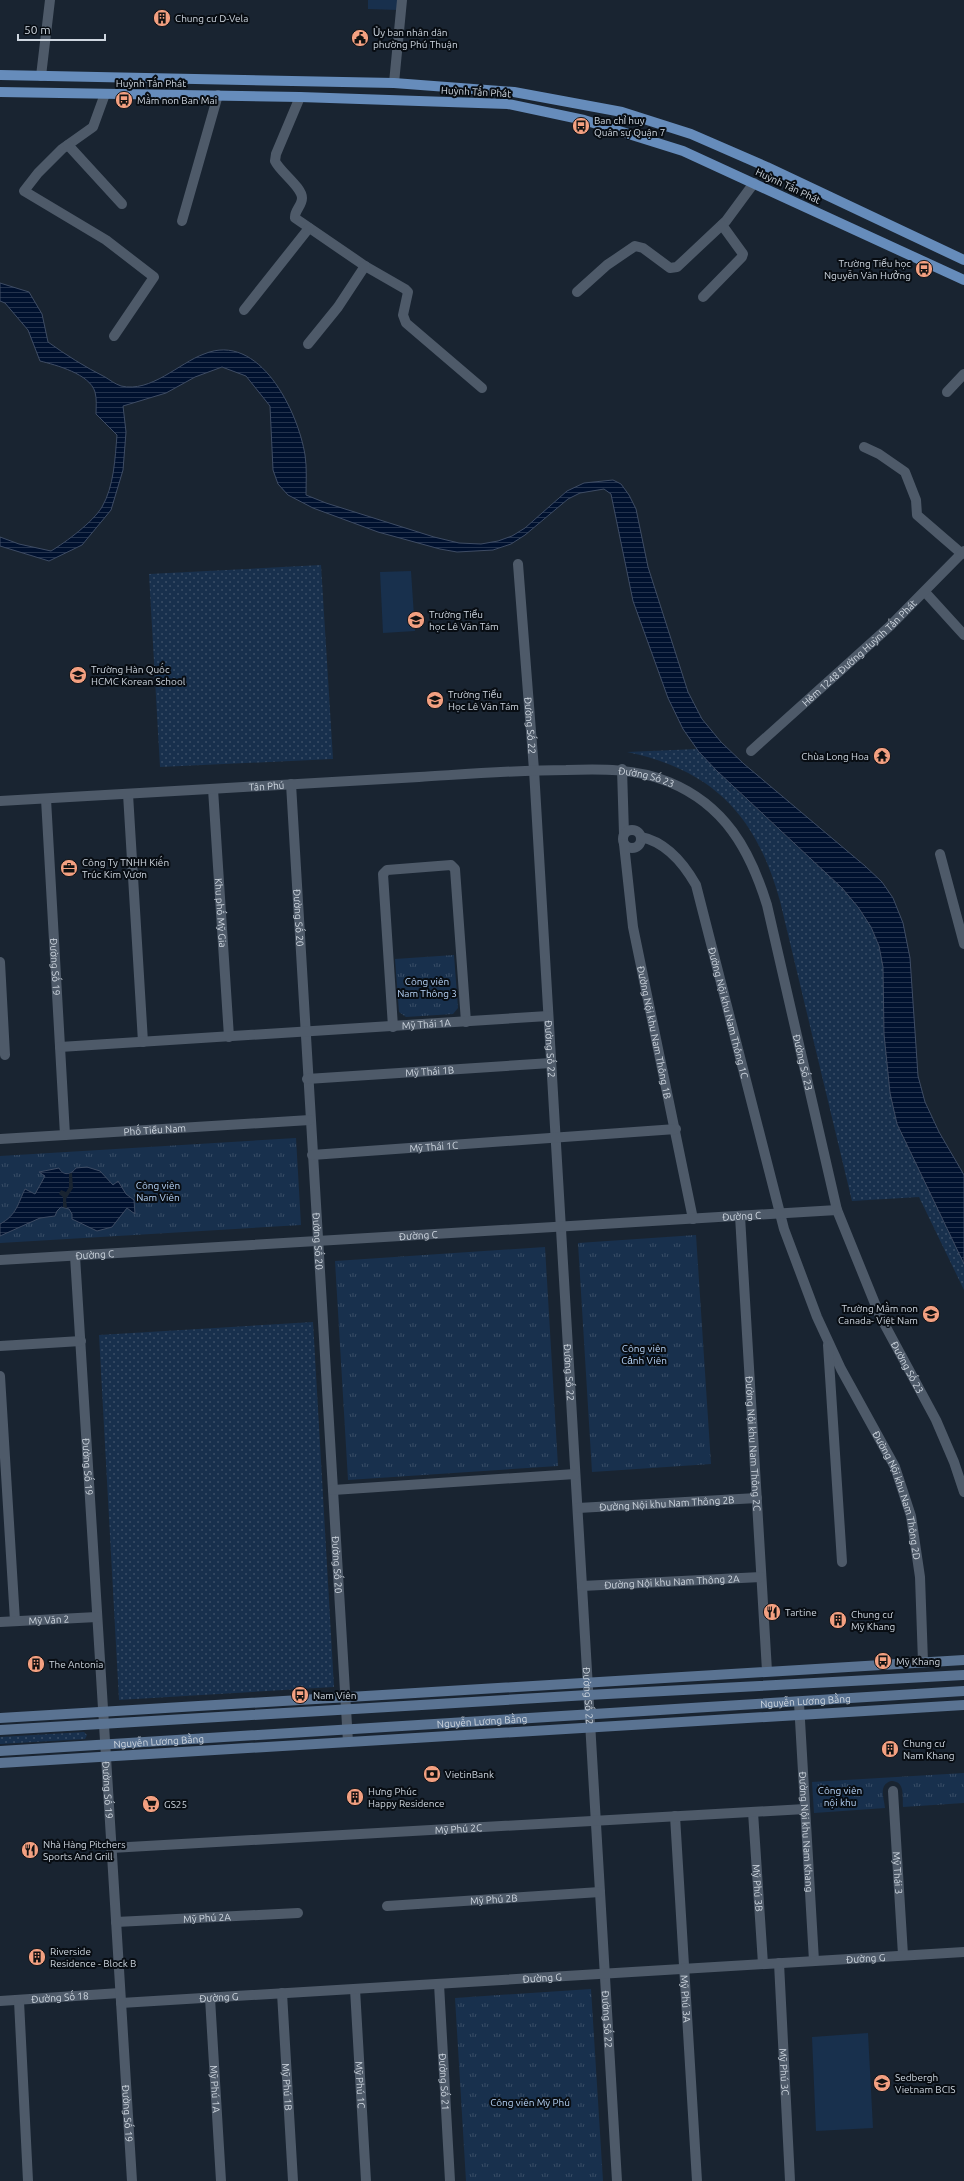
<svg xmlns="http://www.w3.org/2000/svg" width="964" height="2181" viewBox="0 0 964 2181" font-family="Ubuntu,sans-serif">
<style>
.grass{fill:url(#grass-dots)}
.park{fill:url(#park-tufts)}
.pitch{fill:#18304d}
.water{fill:url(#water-rules);stroke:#3e4c64}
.pier{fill:#192431}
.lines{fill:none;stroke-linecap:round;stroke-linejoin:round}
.minor{stroke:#4e5a69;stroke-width:10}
.tertiary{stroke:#4e5a69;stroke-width:10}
.secondary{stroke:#5a7392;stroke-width:10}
.primary{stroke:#668cbb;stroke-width:10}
.labels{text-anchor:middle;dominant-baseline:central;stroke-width:4;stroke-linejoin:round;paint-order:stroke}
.poi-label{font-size:10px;fill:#cfd7e0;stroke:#080d13;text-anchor:start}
.street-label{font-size:10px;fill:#cfd7e0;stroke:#080d13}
.park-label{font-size:10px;fill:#b7d4f8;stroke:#080d13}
</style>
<defs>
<pattern id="grass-dots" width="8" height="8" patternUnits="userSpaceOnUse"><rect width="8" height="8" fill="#18304d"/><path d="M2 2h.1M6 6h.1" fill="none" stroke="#394d66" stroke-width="1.8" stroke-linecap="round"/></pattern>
<pattern id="park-tufts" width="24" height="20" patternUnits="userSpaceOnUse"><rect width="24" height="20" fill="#18304d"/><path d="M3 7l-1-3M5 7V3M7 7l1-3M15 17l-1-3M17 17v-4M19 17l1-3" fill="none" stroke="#394d66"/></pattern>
<pattern id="water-rules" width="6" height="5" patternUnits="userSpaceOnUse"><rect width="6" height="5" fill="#00112f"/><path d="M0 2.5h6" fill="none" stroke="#24334d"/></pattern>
</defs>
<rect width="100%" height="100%" fill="#192431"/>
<path class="grass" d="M321,565l12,194 -173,8 -11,-193z
M697,749l41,42 104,97 16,19 13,20 8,19 4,21 1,67 6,59 7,31 67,140v26l-45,-93 -67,4 -72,-300c-23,-84 -66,-131 -153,-149z
M313,1322l21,365 -215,13 -20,-365z
M84,1732l3,3 -2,4 -85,5v-7z"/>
<path class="park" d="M454,955l4,53 -5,6 -47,3 -7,-5 -4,-53z
M296,1138l5,87 -301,18v-87z
M696,1235l15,229 -119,8 -14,-229z
M545,1247l13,219 -210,14 -13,-219z
M964,1773v30l-61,4c-1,-10 3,-26 -12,-26 -13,4 -7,17 -6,27l-71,5 -2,-31z
M591,1989l12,192h-137l-11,-183z"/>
<path class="pitch" d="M368,0h30v10l-30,-1z
M411,571l4,60 -32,2 -3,-61z
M868,2033l5,95 -57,3 -4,-94z"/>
<path class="water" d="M0,283l29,9 13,22 6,28c18,13 37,25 57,35 5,3 10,7 16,9 30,7 58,-23 83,-32 55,-23 94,57 101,101 2,13 1,27 1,40l20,8 108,34 25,6 22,1 17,-3 14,-5 13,-8 42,-37 17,-8 29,-3 8,4 8,11 7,14 12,58 40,125 14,27 19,23 23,22 121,102 17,16 11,16 10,25 7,35 8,118 7,26 14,30 25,43v89l-67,-140 -7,-31 -6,-59 -1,-67 -4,-21 -8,-19 -13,-20 -16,-19 -125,-117 -18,-19 -16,-23 -15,-31 -35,-97 -22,-107 -7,-5 -24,4 -12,6 -43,36 -14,9 -18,6 -36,2 -17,-3 -62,-17 -65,-24 -25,-13 -10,-11 -5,-14 -3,-64 -24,-30 -24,-9 -27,10 -29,16 -43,13 3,26 -3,38 -12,40 -29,35 -33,16 -49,-15v-9l19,7 32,7c15,-9 42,-29 51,-44 12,-21 13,-48 15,-72l-21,-21c0,-6 1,-15 -1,-22 -5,-18 -39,-27 -55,-31l-12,-31 -23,-27 -5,-2z
M87,1167l13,4 13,14 5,-4 8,13 8,6 1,14 -8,-6 -15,19 -15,4 -25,-12v-5l-3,-5 -8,-2 -4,4 -2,5 -15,2 -40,18v-12c17,-9 18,-21 25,-35l10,5 10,-18 -6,-4 20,-4c4,8 12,7 17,0z"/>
<path class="pier" d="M72,1173l1,15 -7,11 1,9 -4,-1v-10l-4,-3 2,-4 5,2 3,-5v-13z"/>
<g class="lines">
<g class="minor">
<path d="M41,76l9,-76"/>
<path d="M394,83l8,-83"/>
<path d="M105,94l-12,33 -31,22 -24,24 -14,18 82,49 48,37 -40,59"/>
<path d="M300,97l-24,57 -1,7c5,11 27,26 27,37 0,8 -8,13 -7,20l70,48 40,23 3,3 -5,23 3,8 76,65"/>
<path d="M68,145l54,59"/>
<path d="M182,221l36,-126"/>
<path d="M577,292l30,-27 28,-19 8,2 27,20 7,-1 49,-46 28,-38"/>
<path d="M703,297l39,-40 1,-3 -21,-29"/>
<path d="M244,310l65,-82"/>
<path d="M308,344l30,-37 27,-41"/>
<path d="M947,392l17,-18"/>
<path d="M864,447l15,7 26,18 11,28 1,15 45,39"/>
<path id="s1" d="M518,564l16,206 83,1411"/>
<path d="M925,592l39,43"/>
<path id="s2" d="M751,751l139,-125 74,-75"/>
<path d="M622,769l2,65"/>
<path id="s3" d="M291,784l57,958"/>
<path id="s4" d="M213,789l16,248"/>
<path d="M128,794l15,248"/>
<path id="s5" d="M46,799l19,336"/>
<circle cx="632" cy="839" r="9"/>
<path id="s6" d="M641,837c25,5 43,27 55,48l88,344 33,88 24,52 54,98 16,49 9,61 3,85"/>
<path id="s7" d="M624,844l9,83 60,292"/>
<path d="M940,854l24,90"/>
<path d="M0,962l5,93"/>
<path d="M393,1027l-10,-153 4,-4 64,-5 4,4 11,153"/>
<path id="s8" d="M60,1047l488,-31"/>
<path id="s9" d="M307,1079l244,-16"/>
<path id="s10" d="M0,1139l310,-19"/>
<path id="s11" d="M312,1155l364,-26"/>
<path id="s12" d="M740,1216l27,455"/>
<path id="s13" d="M75,1256l31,501"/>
<path id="s14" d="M0,1260l837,-50"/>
<path d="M828,1345l14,217"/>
<path d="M0,1346l81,-5"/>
<path d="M0,1376l15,245"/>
<path d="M333,1490l242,-16"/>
<path id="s15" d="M578,1508l179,-10"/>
<path id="s16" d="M582,1586l179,-9"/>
<path id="s17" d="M0,1622l97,-5"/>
<path id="s18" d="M799,1703l15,258"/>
<path id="s19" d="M893,1791l10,164"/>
<path id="s20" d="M753,1812l10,152"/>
<path id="s21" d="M675,1816l22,365"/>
<path id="s22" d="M111,1848l694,-39"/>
<path id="s23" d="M387,1906l213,-14"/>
<path id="s24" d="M116,1922l182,-9"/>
<path id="s25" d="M779,1963l11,218"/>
<path id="s26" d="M439,1984l11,197"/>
<path id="s27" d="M355,1989l11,192"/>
<path id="s28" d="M282,1993l11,188"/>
<path id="s29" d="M210,1998l11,183"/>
<path id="s30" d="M0,2001l120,-8"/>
<path d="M19,2001l9,180"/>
<path id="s31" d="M121,2003l843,-51"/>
</g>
<g class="tertiary">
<path id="s32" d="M0,801c140,-8 279,-16 419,-24 49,-3 98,-7 147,-7 35,-1 69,-2 103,12 56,23 81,68 98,123l70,305 43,106 56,104 18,42 10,30"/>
<path id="s33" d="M106,1757l26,424"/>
</g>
<g class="secondary">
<path d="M0,1718l964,-58"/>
<path d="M0,1730l588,-35 376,-20"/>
<path id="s34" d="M0,1751l964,-60"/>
<path d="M0,1763l964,-58"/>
</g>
<path class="primary" d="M0,75l394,8 120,9 108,20 69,22 76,33 197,93
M0,92l300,5 208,7 76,16 99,31 281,129"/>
</g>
<defs>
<symbol id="building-disc" viewBox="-11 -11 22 22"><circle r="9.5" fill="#f3a081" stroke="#080d13"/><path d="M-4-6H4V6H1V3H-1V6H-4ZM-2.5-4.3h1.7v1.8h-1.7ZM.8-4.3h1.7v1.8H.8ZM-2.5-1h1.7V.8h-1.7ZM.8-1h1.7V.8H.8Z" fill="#111"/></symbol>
<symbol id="civic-disc" viewBox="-11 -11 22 22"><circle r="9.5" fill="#f3a081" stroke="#080d13"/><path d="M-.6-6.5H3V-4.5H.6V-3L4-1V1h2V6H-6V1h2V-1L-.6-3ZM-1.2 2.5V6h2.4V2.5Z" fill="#111"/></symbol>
<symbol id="bus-disc" viewBox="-11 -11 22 22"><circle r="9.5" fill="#f3a081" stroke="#080d13"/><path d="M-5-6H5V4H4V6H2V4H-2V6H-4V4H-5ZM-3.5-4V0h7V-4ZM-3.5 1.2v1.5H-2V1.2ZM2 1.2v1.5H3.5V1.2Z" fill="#111"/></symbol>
<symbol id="school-disc" viewBox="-11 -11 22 22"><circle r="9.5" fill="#f3a081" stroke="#080d13"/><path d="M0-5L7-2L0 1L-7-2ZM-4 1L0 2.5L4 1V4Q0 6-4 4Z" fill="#111"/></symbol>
<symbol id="temple-disc" viewBox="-11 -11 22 22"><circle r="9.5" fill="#f3a081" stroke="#080d13"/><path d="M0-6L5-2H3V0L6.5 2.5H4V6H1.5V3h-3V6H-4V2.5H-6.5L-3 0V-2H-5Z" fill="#111"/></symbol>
<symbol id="office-disc" viewBox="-11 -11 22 22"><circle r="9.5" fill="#f3a081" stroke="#080d13"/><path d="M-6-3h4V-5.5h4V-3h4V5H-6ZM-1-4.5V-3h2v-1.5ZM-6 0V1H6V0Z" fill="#111"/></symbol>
<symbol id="restaurant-disc" viewBox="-11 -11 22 22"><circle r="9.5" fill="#f3a081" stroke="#080d13"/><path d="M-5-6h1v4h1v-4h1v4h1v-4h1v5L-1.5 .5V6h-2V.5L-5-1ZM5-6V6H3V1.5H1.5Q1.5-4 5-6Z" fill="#111"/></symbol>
<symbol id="bank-disc" viewBox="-11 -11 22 22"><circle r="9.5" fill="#f3a081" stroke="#080d13"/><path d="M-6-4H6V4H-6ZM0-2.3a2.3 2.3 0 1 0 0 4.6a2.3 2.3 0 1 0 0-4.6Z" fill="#111"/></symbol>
<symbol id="supermarket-disc" viewBox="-11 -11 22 22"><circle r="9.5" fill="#f3a081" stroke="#080d13"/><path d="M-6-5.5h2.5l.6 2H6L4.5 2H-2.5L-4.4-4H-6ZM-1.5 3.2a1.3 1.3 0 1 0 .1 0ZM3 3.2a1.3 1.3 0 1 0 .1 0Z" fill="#111"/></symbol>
</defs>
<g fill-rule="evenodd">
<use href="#building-disc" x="152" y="8" width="20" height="20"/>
<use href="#civic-disc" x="350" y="28" width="20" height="20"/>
<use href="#bus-disc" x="114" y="90" width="20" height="20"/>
<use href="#bus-disc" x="571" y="116" width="20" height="20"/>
<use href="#bus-disc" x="914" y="259" width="20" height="20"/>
<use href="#school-disc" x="406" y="610" width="20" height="20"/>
<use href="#school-disc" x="68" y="665" width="20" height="20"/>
<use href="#school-disc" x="425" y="690" width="20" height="20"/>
<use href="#temple-disc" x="872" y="746" width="20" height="20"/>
<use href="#office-disc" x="59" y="858" width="20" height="20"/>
<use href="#school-disc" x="921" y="1304" width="20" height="20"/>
<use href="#restaurant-disc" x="762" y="1602" width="20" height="20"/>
<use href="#building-disc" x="828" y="1610" width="20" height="20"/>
<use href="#bus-disc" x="873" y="1651" width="20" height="20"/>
<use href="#building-disc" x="26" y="1654" width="20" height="20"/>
<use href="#bus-disc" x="290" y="1685" width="20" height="20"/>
<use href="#building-disc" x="880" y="1739" width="20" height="20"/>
<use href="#bank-disc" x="422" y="1764" width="20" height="20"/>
<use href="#building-disc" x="345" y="1787" width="20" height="20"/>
<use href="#supermarket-disc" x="141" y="1794" width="20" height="20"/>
<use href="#restaurant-disc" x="20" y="1840" width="20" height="20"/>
<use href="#building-disc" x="27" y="1947" width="20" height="20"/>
<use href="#school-disc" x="872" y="2073" width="20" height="20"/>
</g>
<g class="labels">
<g class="poi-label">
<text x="175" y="18">Chung cư D-Vela</text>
<text x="373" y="32">Ủy ban nhân dân<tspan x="373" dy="12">phường Phú Thuận</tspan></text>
<text x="137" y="100">Mầm non Ban Mai</text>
<text x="594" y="120">Ban chỉ huy<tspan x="594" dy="12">Quân sự Quận 7</tspan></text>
<text x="911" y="263" text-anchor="end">Trường Tiểu học<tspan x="911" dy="12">Nguyễn Văn Hưởng</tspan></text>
<text x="429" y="614">Trường Tiểu<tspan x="429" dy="12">học Lê Văn Tám</tspan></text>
<text x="91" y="669">Trường Hàn Quốc<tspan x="91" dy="12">HCMC Korean School</tspan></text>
<text x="448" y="694">Trường Tiểu<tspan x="448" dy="12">Học Lê Văn Tám</tspan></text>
<text x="869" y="756" text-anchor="end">Chùa Long Hoa</text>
<text x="82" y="862">Công Ty TNHH Kiến<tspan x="82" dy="12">Trúc Kim Vươn</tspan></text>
<text x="918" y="1308" text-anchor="end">Trường Mầm non<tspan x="918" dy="12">Canada- Việt Nam</tspan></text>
<text x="785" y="1612">Tartine</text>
<text x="851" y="1614">Chung cư<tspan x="851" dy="12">Mỹ Khang</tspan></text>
<text x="896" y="1661">Mỹ Khang</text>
<text x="49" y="1664">The Antonia</text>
<text x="313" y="1695">Nam Viên</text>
<text x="903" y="1743">Chung cư<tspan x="903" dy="12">Nam Khang</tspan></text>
<text x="445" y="1774">VietinBank</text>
<text x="368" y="1791">Hưng Phúc<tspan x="368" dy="12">Happy Residence</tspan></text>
<text x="164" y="1804">GS25</text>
<text x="43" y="1844">Nhà Hàng Pitchers<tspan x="43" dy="12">Sports And Grill</tspan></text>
<text x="50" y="1951">Riverside<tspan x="50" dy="12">Residence - Block B</tspan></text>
<text x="895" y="2077">Sedbergh<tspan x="895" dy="12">Vietnam BCIS</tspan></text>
</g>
<g class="street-label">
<text x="151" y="83">Huỳnh Tấn Phát</text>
<text transform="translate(476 92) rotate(3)">Huỳnh Tấn Phát</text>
<text transform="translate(788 186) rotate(25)">Huỳnh Tấn Phát</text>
<text stroke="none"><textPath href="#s2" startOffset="146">Hẻm 1248 Đường Huỳnh Tấn Phát</textPath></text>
<text stroke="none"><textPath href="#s1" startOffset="162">Đường Số 22</textPath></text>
<text stroke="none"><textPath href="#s32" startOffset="648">Đường Số 23</textPath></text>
<text stroke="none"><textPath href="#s32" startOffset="267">Tân Phú</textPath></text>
<text stroke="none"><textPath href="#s4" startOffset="124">Khu phố Mỹ Gia</textPath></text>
<text stroke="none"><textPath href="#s3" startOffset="134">Đường Số 20</textPath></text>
<text stroke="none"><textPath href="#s5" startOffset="168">Đường Số 19</textPath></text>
<text stroke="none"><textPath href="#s6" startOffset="207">Đường Nội khu Nam Thông 1C</textPath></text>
<text stroke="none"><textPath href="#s8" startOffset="367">Mỹ Thái 1A</textPath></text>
<text stroke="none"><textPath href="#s7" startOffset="191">Đường Nội khu Nam Thông 1B</textPath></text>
<text stroke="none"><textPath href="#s1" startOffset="486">Đường Số 22</textPath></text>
<text stroke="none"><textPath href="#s32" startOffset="996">Đường Số 23</textPath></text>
<text stroke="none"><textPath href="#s9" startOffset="123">Mỹ Thái 1B</textPath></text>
<text stroke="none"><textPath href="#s10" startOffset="155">Phố Tiểu Nam</textPath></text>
<text stroke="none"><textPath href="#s11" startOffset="122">Mỹ Thái 1C</textPath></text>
<text stroke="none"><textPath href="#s14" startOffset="743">Đường C</textPath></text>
<text stroke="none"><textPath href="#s14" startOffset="419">Đường C</textPath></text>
<text stroke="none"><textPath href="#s3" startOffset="458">Đường Số 20</textPath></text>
<text stroke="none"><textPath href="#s14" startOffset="95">Đường C</textPath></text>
<text stroke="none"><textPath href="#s32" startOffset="1320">Đường Số 23</textPath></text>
<text stroke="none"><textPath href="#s1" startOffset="810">Đường Số 22</textPath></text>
<text stroke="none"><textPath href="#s12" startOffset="228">Đường Nội khu Nam Thông 2C</textPath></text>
<text stroke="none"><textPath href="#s13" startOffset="211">Đường Số 19</textPath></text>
<text stroke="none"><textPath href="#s6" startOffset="721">Đường Nội khu Nam Thông 2D</textPath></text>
<text stroke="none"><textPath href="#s15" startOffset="89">Đường Nội khu Nam Thông 2B</textPath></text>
<text stroke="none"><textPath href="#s3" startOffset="782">Đường Số 20</textPath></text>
<text stroke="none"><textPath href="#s16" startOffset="90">Đường Nội khu Nam Thông 2A</textPath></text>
<text stroke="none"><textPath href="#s17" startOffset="49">Mỹ Văn 2</textPath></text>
<text stroke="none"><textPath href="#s1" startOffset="1134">Đường Số 22</textPath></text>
<text stroke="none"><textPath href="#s34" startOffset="807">Nguyễn Lương Bằng</textPath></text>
<text stroke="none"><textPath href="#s34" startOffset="483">Nguyễn Lương Bằng</textPath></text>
<text stroke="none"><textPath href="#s34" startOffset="159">Nguyễn Lương Bằng</textPath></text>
<text stroke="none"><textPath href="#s33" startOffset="33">Đường Số 19</textPath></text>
<text stroke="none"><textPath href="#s22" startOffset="348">Mỹ Phú 2C</textPath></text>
<text stroke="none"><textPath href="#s18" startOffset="129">Đường Nội khu Nam Khang</textPath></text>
<text stroke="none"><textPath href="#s19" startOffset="82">Mỹ Thái 3</textPath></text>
<text stroke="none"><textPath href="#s20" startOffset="76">Mỹ Phú 3B</textPath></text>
<text stroke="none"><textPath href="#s23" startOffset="107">Mỹ Phú 2B</textPath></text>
<text stroke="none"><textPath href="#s24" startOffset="91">Mỹ Phú 2A</textPath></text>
<text stroke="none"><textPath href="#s31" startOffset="746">Đường G</textPath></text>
<text stroke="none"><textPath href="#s31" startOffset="422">Đường G</textPath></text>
<text stroke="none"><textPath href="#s31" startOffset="98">Đường G</textPath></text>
<text stroke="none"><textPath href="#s30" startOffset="60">Đường Số 18</textPath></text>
<text stroke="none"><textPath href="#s21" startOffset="183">Mỹ Phú 3A</textPath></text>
<text stroke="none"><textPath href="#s1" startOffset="1458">Đường Số 22</textPath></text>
<text stroke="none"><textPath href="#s25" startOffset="109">Mỹ Phú 3C</textPath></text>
<text stroke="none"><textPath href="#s26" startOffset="98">Đường Số 21</textPath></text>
<text stroke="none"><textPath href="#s27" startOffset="96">Mỹ Phú 1C</textPath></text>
<text stroke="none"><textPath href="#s28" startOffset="94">Mỹ Phú 1B</textPath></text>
<text stroke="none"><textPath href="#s29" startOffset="91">Mỹ Phú 1A</textPath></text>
<text stroke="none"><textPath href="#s33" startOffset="357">Đường Số 19</textPath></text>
</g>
<g class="park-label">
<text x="427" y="981">Công viên<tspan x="427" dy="12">Nam Thông 3</tspan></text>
<text x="158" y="1185">Công viên<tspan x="158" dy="12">Nam Viên</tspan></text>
<text x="644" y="1348">Công viên<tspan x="644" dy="12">Cảnh Viên</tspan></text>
<text x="840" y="1790">Công viên<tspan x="840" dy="12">nội khu</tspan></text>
<text x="530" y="2102">Công viên Mỹ Phú</text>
</g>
</g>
<path d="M18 34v6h87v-6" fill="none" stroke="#cfd7e0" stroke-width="2"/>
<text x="24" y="34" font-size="12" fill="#cfd7e0" stroke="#080d13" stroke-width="3" paint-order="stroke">50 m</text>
</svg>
